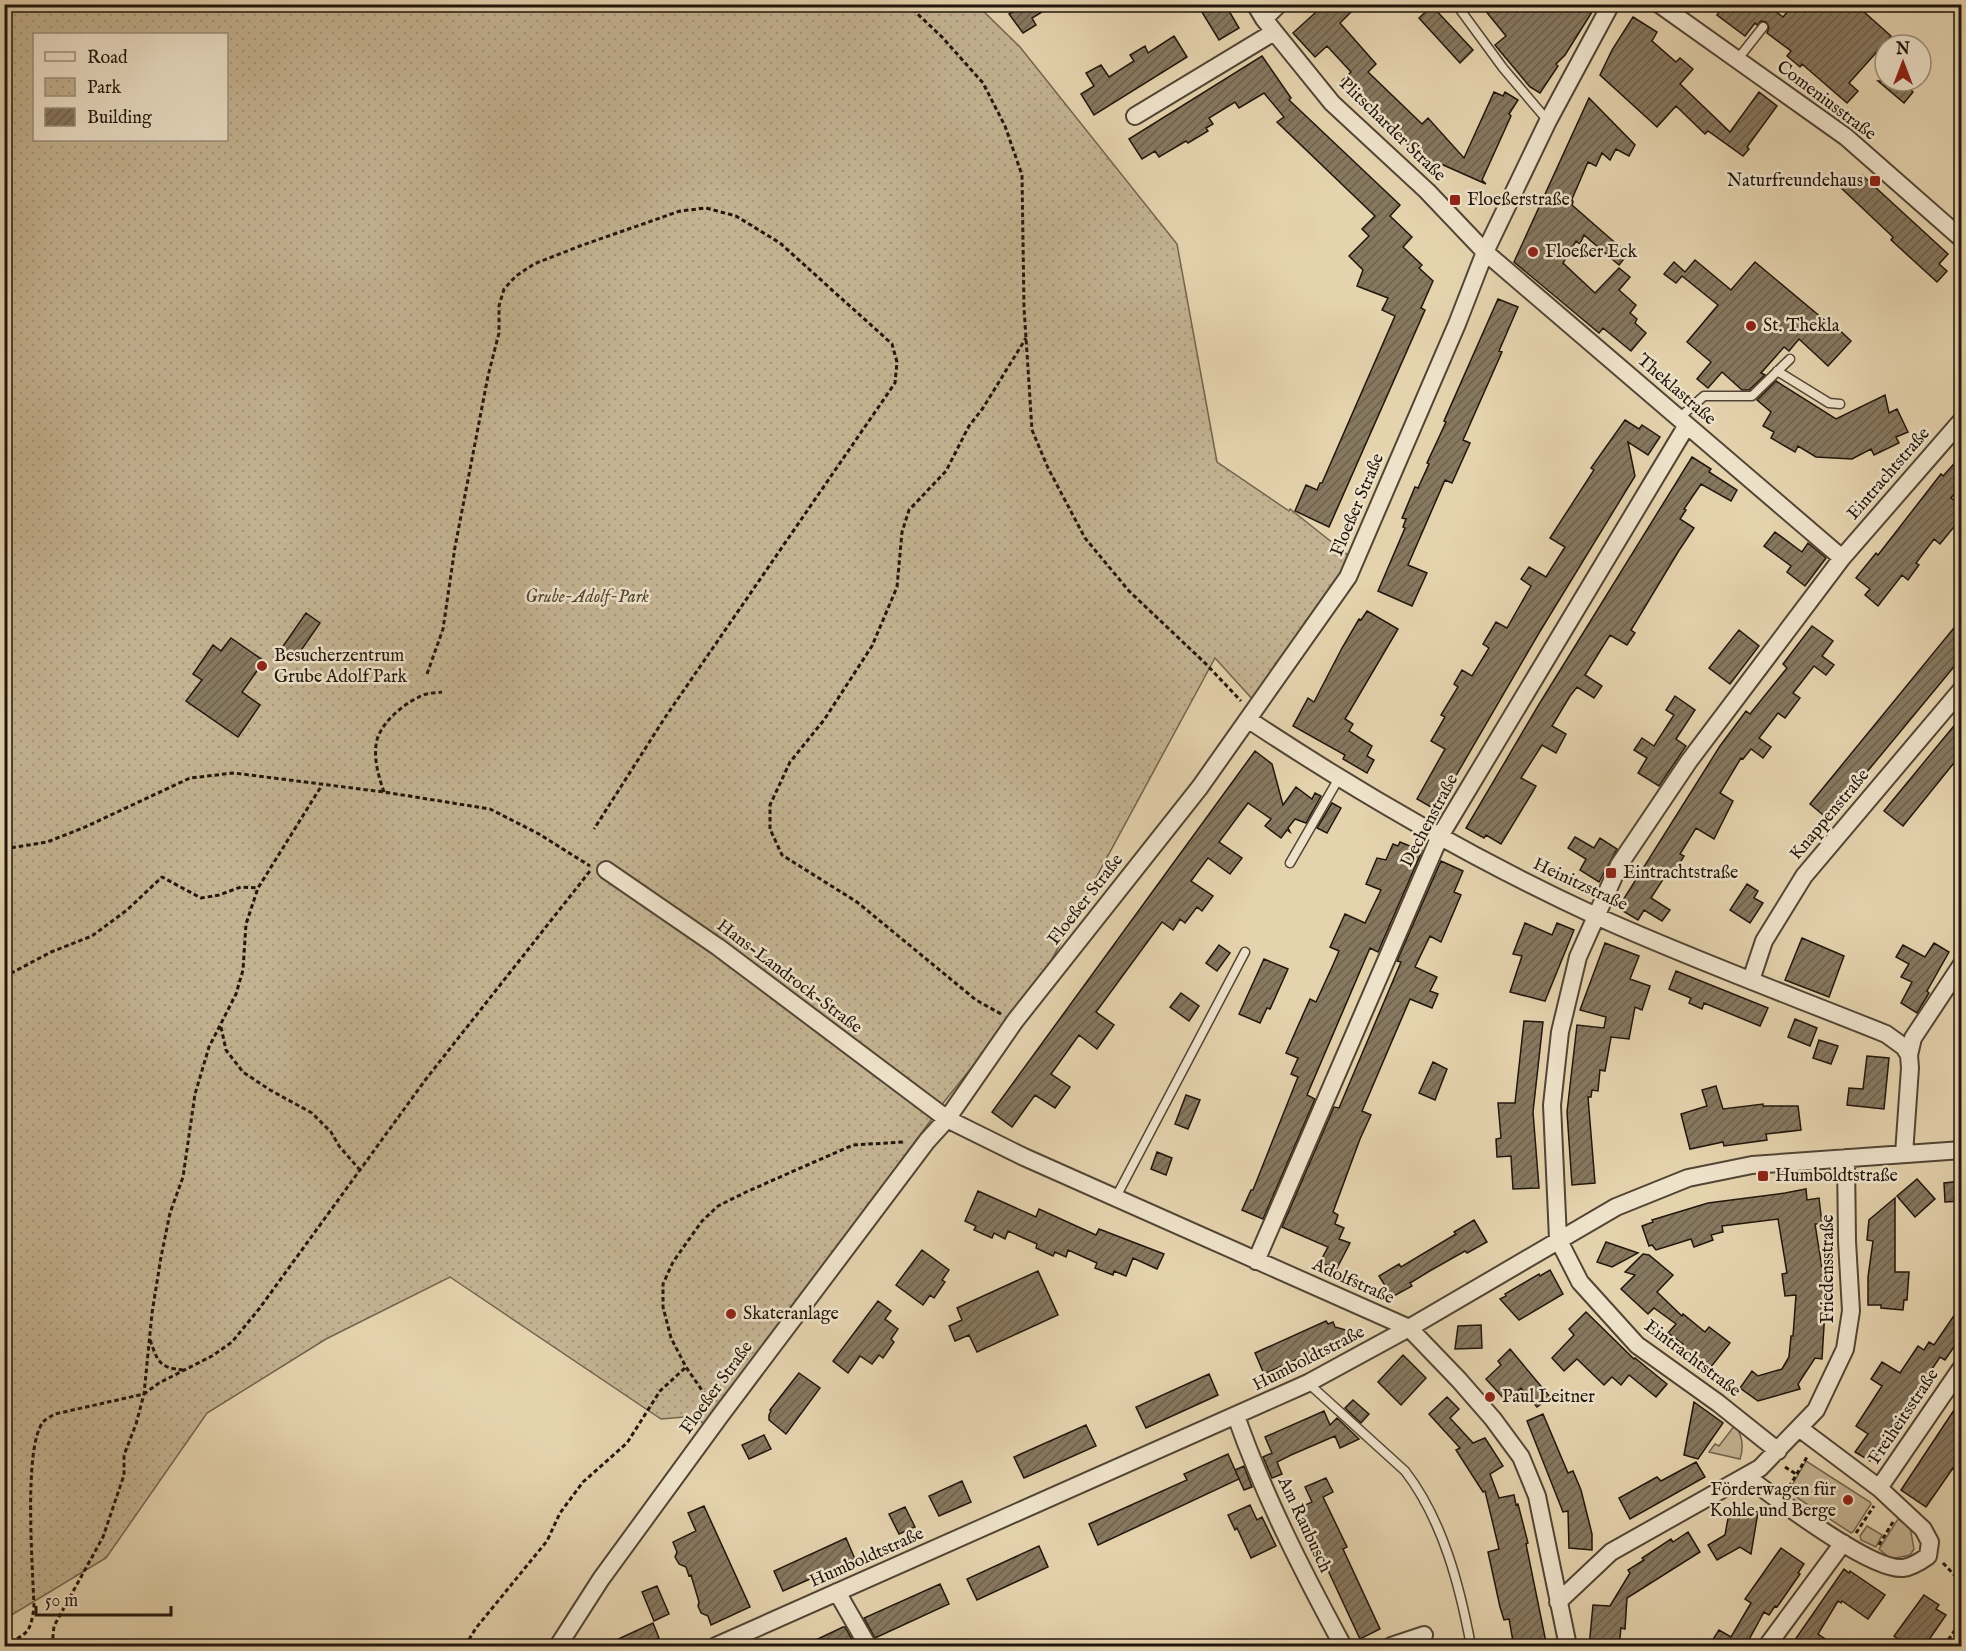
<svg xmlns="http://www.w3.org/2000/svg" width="1966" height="1651" viewBox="0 0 1966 1651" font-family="'IM FELL English',serif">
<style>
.grass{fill:#c4b392;stroke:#72644f;stroke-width:1.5}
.park{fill:url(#park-dots);stroke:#72644f;stroke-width:1.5;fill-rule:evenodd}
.building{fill:url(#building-hatch);stroke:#21160c;stroke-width:1.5}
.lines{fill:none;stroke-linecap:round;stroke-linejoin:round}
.service-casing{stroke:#524534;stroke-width:11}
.minor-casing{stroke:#524534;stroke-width:20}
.path{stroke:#21160c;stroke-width:3;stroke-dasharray:4.5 3;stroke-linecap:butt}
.service{stroke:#eee2ca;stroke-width:8}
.minor{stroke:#eee2ca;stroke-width:16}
.poi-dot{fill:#8f2418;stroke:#eee2ca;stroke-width:2}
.labels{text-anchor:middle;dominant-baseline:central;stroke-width:5;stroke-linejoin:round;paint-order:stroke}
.street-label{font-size:18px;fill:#21160c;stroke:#eee2ca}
.poi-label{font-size:18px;fill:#21160c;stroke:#eee2ca;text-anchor:start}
.park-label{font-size:18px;font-style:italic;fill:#524534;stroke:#eee2ca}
</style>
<defs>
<pattern id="park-dots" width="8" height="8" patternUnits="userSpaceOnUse" patternTransform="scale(1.5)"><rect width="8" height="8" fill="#c4b392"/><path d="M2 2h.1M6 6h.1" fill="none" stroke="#a8997d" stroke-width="1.8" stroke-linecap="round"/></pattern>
<pattern id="building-hatch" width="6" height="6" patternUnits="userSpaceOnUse" patternTransform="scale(1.5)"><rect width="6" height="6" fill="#877860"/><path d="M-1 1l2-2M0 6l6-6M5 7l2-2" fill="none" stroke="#6e614e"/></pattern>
</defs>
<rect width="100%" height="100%" fill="#e5d3ae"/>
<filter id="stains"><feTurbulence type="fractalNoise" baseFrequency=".00333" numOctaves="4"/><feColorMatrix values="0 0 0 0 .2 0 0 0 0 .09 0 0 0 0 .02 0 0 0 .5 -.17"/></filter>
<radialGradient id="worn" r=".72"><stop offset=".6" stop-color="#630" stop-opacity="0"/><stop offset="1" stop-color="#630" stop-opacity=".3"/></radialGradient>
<path class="grass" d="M1735,1425c7,10 9,22 5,34l-31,-7 6,-8 4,2z
M1806,1461l64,41 1,2 -18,28 -2,1 -61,-40v-4z
M1898,1519l12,8 4,22 -4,6 -19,4 -12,-10z
M1867,1526l15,9 -6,12 -15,-7 -1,-4z"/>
<path class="park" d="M4,5h973l43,42 157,197 40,218 72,49 1,-2 58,46 -6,22 -87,125 -40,-44 -176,325 -95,119 -237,326 -11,-12 -35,3 -211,-142 -124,62 -119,74 -101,145 -101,61zM34,34h192v106h-192z"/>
<path class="building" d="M1025,4h30l-23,14 4,7 -13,8 -14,-19z
M1197,4h28l14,24 -20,12z
M1325,4h34l-19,19 36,41 -8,8 54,52 6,-6 36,40 30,-66 9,4 2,-4 13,8 -9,14 2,2 -29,64 4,4 -45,-20 -7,6 -92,-89 9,-9 -24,-26 -12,11 -22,-24z
M1480,4h117l-32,51 -9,9 2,2 -18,27 -10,-6 -35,-42 11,-9z
M1725,4h41l17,13 11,-13h61l36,32 -42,47 9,8 -11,12 -45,-39 -2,3 -13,-11 4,-5 -24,-18 2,-6 -3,-5 -5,-1 -4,4 -2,-2 -10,13 -28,-21z
M1432,6l41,44 -13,13 -41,-45z
M1633,17l24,15 -5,9 24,21 4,-4 13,11 -13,15 50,48 29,-40 18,14 -30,41 2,2 -6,7 -35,-25 -3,3 -29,-28 -19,21 -57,-52 12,-25z
M1174,36l13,21 -93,58 -13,-21 13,-8 -8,-13 15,-8 8,12 25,-16 -4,-6 15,-9 3,7z
M1262,56l29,42 -2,2 111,105 -10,11 22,21 -9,10 19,18 -3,3 14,13 -12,27 4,2 -96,217 -34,-16 11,-26 11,5 3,-7h2l73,-167 -13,-6 6,-12 -31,-12 6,-16 -14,-14 20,-20 -7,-7 13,-13 -98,-94 7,-5 -20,-24 -25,15 -4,-6 -26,16 4,6 -7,4 2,3 -20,12 -2,-2 -27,16 -4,-6 -13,8 -13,-20z
M1878,81h23l12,11 -9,11z
M1589,98l46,47 -6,11 -13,-7 -6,11 -8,-7 -6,13 -8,-4 -16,37 1,3 -1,3 56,49 -9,11 -35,-30 -4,9 -4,-3 -13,22 32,30 24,-25 11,9 -11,13 17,15 -6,8 7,6 -2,4 11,10 -15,18 -28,-23 -4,5 -85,-71z
M1862,175l86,79 -9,10 8,7 -10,11 -46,-42 2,-3 -54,-51 9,-10 7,6z
M1695,260l36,30 24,-28 73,61 2,-2 21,20 -23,25 -29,-27 -10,12 -5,-4 -23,26 4,2 -16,15h-7l-20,-18 -14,16 -11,-9 14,-17 -24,-20 31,-37 -36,-29 -6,7 -12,-9 10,-12 11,10z
M1498,299l20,8 -19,44 3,1 -39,88 7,3 -18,40 -7,-3 -37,85 19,8 -15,33 -34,-15 27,-63 -2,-1 3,-8 -4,-1 13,-31 3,1 11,-24 -2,-1 19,-41 -2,-1z
M1776,381l60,38 49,-24 4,18 8,-4 11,23 -12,5 3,6 -25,12 -3,-6 -19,10 -36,-2 -18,-11 -3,6 -24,-14 3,-6 -11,-6 8,-14 -14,-12z
M1625,420l14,9 3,-4 18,12 -12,18 -20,-13 7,34 -96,157 -103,177 -19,-11 28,-50 -14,-8 14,-24 -4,-2 17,-28 -4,-3 8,-14 10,6 17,-28 -6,-4 13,-22 11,6 24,-42 -10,-7 8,-12 17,10 19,-30 -15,-9 44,-68 -3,-2z
M1962,455v30l-11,13 11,9v10l-22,27 -6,-5 -18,24 3,2 -11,15 -6,-5 -24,31 -13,-11 5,-6 -14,-11 20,-25 2,2 63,-81 2,2z
M1692,457l19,12 -2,3 28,18 -6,11 -30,-17 -17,25 2,1 -6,9 14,9 -16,24 -47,78 4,3 -8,12 -17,-10 -25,40 17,11 -8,12 -17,-11 -7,9 -18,30 14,8 -10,19 -14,-8 -21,33 15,8 -4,7 -31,51 -15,-9 -2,3 -18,-10 72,-122z
M1775,532l27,20 6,-9 18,15 -21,28 -18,-14 4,-6 -27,-20z
M1367,611l31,18 -53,90 8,5 -4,7 23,15 -5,10 7,4 -7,13 -24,-14 2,-4 -52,-29 15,-28 6,4 28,-54 17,-29 2,1z
M306,613l14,10 -27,39 -14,-10z
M1962,618v39l-134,162 -18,-15z
M1812,626l21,15 -11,15 12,9 -8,10 -12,-9 -21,27 7,5 -15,20 -7,-5 -19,25 12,9 -8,11 -12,-9 -8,10 -2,-1 -21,35 13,8 -19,38 -18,-11 -16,26 4,2 -12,20 -5,-3 -16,25 19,12 -8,11 -18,-11 -6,10 -20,-12 102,-162 26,-35 4,3 37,-46 -4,-4z
M1739,630l20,16 -29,38 -21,-16z
M231,638l33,23 -22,31 18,13 -22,32 -52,-36 16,-21 -9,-6 20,-29 8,6z
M1675,696l20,14 -19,29 10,7 -27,40 -21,-13 9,-15 -13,-8 8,-12 12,8 20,-31 -8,-5z
M1962,716v37l-59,73 -19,-15z
M1255,751l17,13 11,41 13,-18 16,12 3,-6 6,3 -15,27 -11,-4 -7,9 2,4 -3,-2 -6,8 -16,-12 6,-7 -23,-16 -29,39 23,16 -12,16 -22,-16 -17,23 22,15 -11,15 -5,-4 -12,16 -5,-4 -7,11 -11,-8 -66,90 18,13 -17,24 -18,-14 -28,39 19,13 -15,21 -20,-13 -23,32 -20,-15z
M1332,803l9,5 -14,25 -10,-5z
M1575,837l19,11 6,-10 17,11 -18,33 -19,-12 6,-11 -18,-11z
M1400,842l22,9 -44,101 -8,-4 -63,147 8,4 -52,120 -21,-9 9,-20h2l45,-113 -7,-3 7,-16 -12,-5 24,-54 6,3 17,-37 6,-14 -9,-4 15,-33 20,9 16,-33 -15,-6 11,-26 9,2 7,-16 5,2z
M1441,861l22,10 -9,21 7,3 -20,47 -11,-6 -15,31 22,10 -7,14 8,3 -6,14 -22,-9 -48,112 9,4 -11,24 -27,73 5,3 -3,9 9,4 -5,11 11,4 -14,27 -16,-8 8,-15 -46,-20 52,-120 5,1 62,-146 -4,-1z
M1747,884l11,7 -4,7 9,5 -13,20 -20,-13z
M1525,923l27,12 5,-12 17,7 -29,71 -35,-9 12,-36 -9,-2z
M1802,938l42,18 -15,41 -44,-17z
M1605,943l34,13 -9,23 20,7 -8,24 -7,-3 -6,32 -18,-2 -6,34 -5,-1 -2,21 -6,-1 -1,7h-3l7,86 -23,2 -5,-73 10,-87 27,3 2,-11 -26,-7z
M1934,943l15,9 -22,39 2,2 -12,20 -16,-10 11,-21 -11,-5 8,-13 -13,-7 7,-12 22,12z
M1219,945l11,8 -13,18 -11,-8z
M1264,959l24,10 -18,40 -3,-1 -7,15 -21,-9z
M1676,971l92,37 -8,18 -56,-23 -2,6 -13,-6 2,-5 -22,-9z
M1181,993l18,13 -10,15 -19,-14z
M1795,1019l22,9 -7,18 -22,-9z
M1524,1021l19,1 -10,90 6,76 -26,1 -2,-33 -14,1 -1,-18 5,-1 -3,-35h17z
M1819,1040l19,6 -7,18 -18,-6z
M1867,1056l22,2 -5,51 -37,-4 2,-17 14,1z
M1433,1062l14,7 -12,31 -16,-7z
M1716,1086l7,23 40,-5v2h35l3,24 -35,4 1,6 -43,6 -1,-4 -33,7 -9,-35 26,-8 -5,-16z
M1186,1095l14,5 -12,29 -13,-5z
M1157,1152l15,6 -6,17 -15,-6z
M1917,1179l18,20 -20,18 -18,-21z
M1962,1181v20l-17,1 -1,-19z
M1806,1189l1,11 12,-2 3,26h-7l11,69 -4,66 -7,-1 -17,26 2,5 -42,12 -18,-13 12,-17 6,5 24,-7 7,-12 2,-21h2l3,-41 -11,1 -3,-22 5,-1 -9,-54 -56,7 1,6 -12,3 2,5 -19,7 -3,-8 -35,11 -4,-5 -3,1 -7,-20 11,-4 -1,-2 56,-17 77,-10z
M978,1191l58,26 3,-8 57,26 3,-6 65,25 -7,15 -24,-11 -7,18 -12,-5 -1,4 -18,-7 2,-5 -29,-13 -2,7 -11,-5 -2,4 -17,-8 1,-4 -29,-13 -3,8 -11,-6 -2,5 -18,-8 2,-4 -11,-5z
M1895,1198v74h14l-2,28h-3l-1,10 -22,-2v-3h-13v-28l5,-36 -6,-1 2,-20z
M1474,1220l13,22 -20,11 -2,-2 -37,21 -18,11 2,3 -20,11 -13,-21 20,-12 2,3 55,-33 -2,-2z
M1606,1242l32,11 -26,14 -15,-5z
M922,1250l27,20 -7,10 3,2 -11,16 -4,-3 -7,10 -27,-20z
M1643,1254l6,1 24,20 -16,17 25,24 1,-2 22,18 4,-5 21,16 -20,25 -29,-22 2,-2 -15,-11 8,-9 -22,-16 -6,6 -27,-25 14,-14 -10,-3z
M1550,1270l13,24 -44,26 -19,-21 6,-3 -1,-2 34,-20 1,2z
M1038,1271l20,44 -81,37 -8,-17 -14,6 -6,-15 13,-6 -5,-12z
M878,1301l13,10 -6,8 13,10 -7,10 3,3 -11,16 -4,-3 -7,9 -12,-8 -12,17 -15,-12z
M1962,1304v31l-17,25 -5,-3 -38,57 -2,-1 -30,48 -15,-9 13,-18 -12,-8 26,-40 -11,-7 11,-17 18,11 18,-27 6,4 5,-8 5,3z
M1586,1312l48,47 1,-1 32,26 -11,13 -27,-22 -8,10 -9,-8 -8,8 -27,-26 -13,12 -12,-13 22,-23 -5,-6z
M1326,1321l2,3 5,-2 2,5 21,6 -92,41 -9,-21z
M1481,1325l1,23 -27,1 3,-23z
M1510,1349l40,48 -13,10 -16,-19 -14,14 -21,-23 15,-14 -3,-4z
M1403,1355l23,23 -25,27 -23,-23z
M799,1373l21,15 -34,46 -17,-14v-5l2,-4 -1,-1z
M1209,1374l9,21 -72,33 -10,-21z
M1447,1397l12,12 -9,9 23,25 12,-5 18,28 -13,8 9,24 15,-3 2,10 2,-1 10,39 -2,1 21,103h-33l-5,-28 -5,1 -4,-13 -12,-55 11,-3 -14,-58 -2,1 -27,-42 4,-2 -31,-34z
M1962,1398v75l-9,-5 -27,39 -25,-17z
M1353,1400l16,14 -8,9 -16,-15z
M1694,1402l29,21 -25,36 -14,-4z
M1324,1411l6,14 7,-7 22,21 -19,9 -5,-12 -44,19 -14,7 5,12 -10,4 -9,-21 9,-4 -7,-16z
M1543,1414l25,59 5,-2 8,19 11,44v16l-23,-2 -1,-37 -5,1 -36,-91z
M1086,1425l10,21 -72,32 -10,-21z
M764,1435l7,14 -22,10 -7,-14z
M1228,1454l11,25 -141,66 -9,-21 98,-44 -3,-6z
M1696,1462l9,15 -75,42 -11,-21 38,-21 4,4z
M1244,1466l8,21 -8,3 -9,-20z
M1326,1478l7,14 -10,5 24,50 -4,2 37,80 -20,10 -61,-131 13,-6 -7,-15z
M962,1481l9,21 -32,14 -10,-20z
M1250,1505l7,15 5,-3 14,29 -25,12 -14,-30 -2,2 -7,-15z
M704,1506l46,101 -39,18 -3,-9 -7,-3 -3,-7 1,-4 -8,-27 -2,1 -3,-9 -7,-3 -4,-7 2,-5 -4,-10 23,-11 -8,-18z
M905,1507l10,20 -16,7 -10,-20z
M1730,1507l28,5 -7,42 -11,-7 -23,13 -9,-15 17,-10z
M1688,1532l12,20 -73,46 -2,31 -4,-1 -2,19h-30l4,-42 17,1 20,-33 -2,-3 16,-10 -2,-2 29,-19 2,3z
M846,1538l9,21 -72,32 -9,-20z
M1039,1546l9,21 -71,33 -10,-21z
M1781,1548l23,16 -6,9 2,1 -23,33 -2,-1 -6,9 -5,-3 -19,35h-37l11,-17 12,7 20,-34 -6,-4z
M1844,1569l5,4 1,-2 35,24 -17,24 -26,-18 -1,2 -3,-2 -20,33 19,13h-47z
M940,1584l9,20 -74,34 -11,-20z
M657,1586l12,28 -15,7 -12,-29z
M1924,1595l15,10 -3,4 10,6 -22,32h-15l-15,-11z
M653,1623l6,15 -20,9h-38z
M845,1627l11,20h-55l42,-20z"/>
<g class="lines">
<defs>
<path id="service" d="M1456,4l47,64 45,53
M1737,60l26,-33
M1777,371l52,32 11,1
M1679,418l25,-22h48l38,-37
M1290,863l49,-85
M1116,1197l129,-245
M1308,1383l97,88c38,49 55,116 66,175"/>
<path id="minor" d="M1255,4l9,15 68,84 95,88 58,61 357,306
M1659,4l187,133 116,102
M1264,19l15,-15
M1135,116l139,-84
M1249,720c110,73 226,140 347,196 95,43 193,79 290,118l18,13 5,8
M606,870l112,77 229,172 77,38 385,171 50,52 34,39 28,38 16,39 31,150
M1751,980l13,-39 40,-65 158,-187
M1904,1154l6,-86 -1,-13 4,-17 49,-74
M1256,1261l184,-425 247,-411
M1236,1416c28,80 67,156 107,230
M1778,1451l-60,-48 -81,-58 -57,-63 -22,-43 -6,-134 8,-73 18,-75 41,-92 70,-104 153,-203 120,-138
M1747,1477c29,21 124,94 156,91 9,-1 18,-7 25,-12l2,-14 -7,-13 -44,-41 -80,-60
M1879,1488l83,-121
M837,1592l31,54
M1558,1602l53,-50 149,-84 56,-58 29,-61 6,-38 -4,-70 -1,-83
M558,1646l43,-67 119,-163 207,-275 20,-22 68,-98 185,-234 148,-210 109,-253 28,-72 63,-131 63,-117
M716,1646l592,-263 101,-55 207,-121 72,-29 64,-13 210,-15
M1391,1646l33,-11
M1767,1646l76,-103"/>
</defs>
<use href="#service" class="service-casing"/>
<use href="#minor" class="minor-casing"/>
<path class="path" d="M907,4l35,33 41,46 22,43 17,49 2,132 8,123 16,38 37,70 44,53 76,72 36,38
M427,674l16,-45 12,-82 33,-171 11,-43v-27l5,-17 12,-13 18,-12 46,-18 100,-35 26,-3 30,8 44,27 112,101 5,18 -2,21 -231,336 -70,110
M384,792c-5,-14 -10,-31 -8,-47 2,-20 26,-40 43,-48 6,-4 15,-4 23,-5
M4,849l43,-7 36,-14 107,-50 44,-5 150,19 106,17 49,25 51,32
M4,977l47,-25 41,-16 35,-26 35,-33 39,21 18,-3 22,-8 17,1
M1001,1014l-25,-14 -119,-98 -75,-47 -12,-26v-24l20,-43 34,-42 48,-74 25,-59 5,-55 7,-22 37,-39 23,-45 14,-18 43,-70
M221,1027l5,23 17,22 27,18 42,23 19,19 8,14 20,23
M150,1340c8,22 9,28 34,30
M710,1402l-24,-35 -15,-29 -8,-31v-23l10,-22 29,-41 16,-15 28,-14 107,-47 51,-3
M1785,1467l11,7
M1789,1487l18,-30
M1856,1533l18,-27
M1879,1545l14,-23
M1943,1563l19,20
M4,1646c23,-14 26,-10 30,-39 -1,-37 -11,-159 9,-185 3,-3 8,-6 12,-8l89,-20 15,-11 53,-27 20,-14 27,-33 167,-230 164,-208
M52,1646l2,-20 49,-89 21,-62v-20l12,-31 8,-30 8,-81 9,-56 9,-44 13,-36 12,-83 14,-47 27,-53 7,-24 3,-46 12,-36 64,-103
M465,1646l11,-18 71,-87 13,-28 23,-31 44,-39 33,-52 25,-23
M1944,1646l18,-26"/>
<use href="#service" class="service"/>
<use href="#minor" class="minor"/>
</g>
<g class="poi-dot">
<rect x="1869" y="175" width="12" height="12" rx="3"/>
<rect x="1449" y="194" width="12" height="12" rx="3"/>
<circle cx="1533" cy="252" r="6"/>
<circle cx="1751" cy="326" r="6"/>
<circle cx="262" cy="666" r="6"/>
<rect x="1605" y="867" width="12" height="12" rx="3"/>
<rect x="1757" y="1170" width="12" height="12" rx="3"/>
<circle cx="731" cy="1314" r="6"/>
<circle cx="1490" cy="1397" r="6"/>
<circle cx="1848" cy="1500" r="6"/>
</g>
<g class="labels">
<g class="street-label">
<text transform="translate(1826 101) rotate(37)">Comeniusstraße</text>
<text transform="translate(1392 130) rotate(44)">Plitscharder Straße</text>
<text transform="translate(1676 390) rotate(41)">Theklastraße</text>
<text transform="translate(1889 474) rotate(-49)">Eintrachtstraße</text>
<text transform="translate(1358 505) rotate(-67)">Floeßer Straße</text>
<text transform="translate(1830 815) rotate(-50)">Knappenstraße</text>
<text transform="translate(1430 821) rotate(-62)">Dechenstraße</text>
<text transform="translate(1580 885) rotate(25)">Heinitzstraße</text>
<text transform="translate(1086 900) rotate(-52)">Floeßer Straße</text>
<text transform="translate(789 977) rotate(37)">Hans-Landrock-Straße</text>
<text transform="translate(1828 1269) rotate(-90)">Friedensstraße</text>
<text transform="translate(1353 1282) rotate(24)">Adolfstraße</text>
<text transform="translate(1309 1359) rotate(-27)">Humboldtstraße</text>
<text transform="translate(1692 1359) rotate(37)">Eintrachtstraße</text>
<text transform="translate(717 1388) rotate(-54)">Floeßer Straße</text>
<text transform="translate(1904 1417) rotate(-56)">Freiheitsstraße</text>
<text transform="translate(1304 1525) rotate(65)">Am Raubusch</text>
<text transform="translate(867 1558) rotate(-24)">Humboldtstraße</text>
</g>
<g class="poi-label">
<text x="1863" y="181" text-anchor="end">Naturfreundehaus</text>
<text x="1467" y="200">Floeßerstraße</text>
<text x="1545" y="252">Floeßer Eck</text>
<text x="1763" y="326">St. Thekla</text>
<text x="274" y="656">Besucherzentrum<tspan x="274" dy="21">Grube Adolf Park</tspan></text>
<text x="1623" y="873">Eintrachtstraße</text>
<text x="1775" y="1176">Humboldtstraße</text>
<text x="743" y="1314">Skateranlage</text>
<text x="1502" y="1397">Paul Leitner</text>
<text x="1836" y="1490" text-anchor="end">Förderwagen für<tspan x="1836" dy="21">Kohle und Berge</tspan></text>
</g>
<g class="park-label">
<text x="587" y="597">Grube-Adolf-Park</text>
</g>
</g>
<rect width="1966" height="1651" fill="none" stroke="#e5d3ae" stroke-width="24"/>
<rect x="6" y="6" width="1954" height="1639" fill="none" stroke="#21160c" stroke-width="3"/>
<rect x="12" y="12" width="1942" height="1627" fill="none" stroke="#21160c" stroke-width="1.5"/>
<rect x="33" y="33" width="195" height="108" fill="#eee2ca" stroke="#9c907e" stroke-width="1.5"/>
<rect x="45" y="52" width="30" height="9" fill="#eee2ca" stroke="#9c907e" stroke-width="1.5"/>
<text x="87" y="63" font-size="18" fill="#21160c">Road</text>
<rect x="45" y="78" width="30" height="18" fill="url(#park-dots)" stroke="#9c907e" stroke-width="1.5"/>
<text x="87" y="93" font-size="18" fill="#21160c">Park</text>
<rect x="45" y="108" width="30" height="18" fill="url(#building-hatch)" stroke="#9c907e" stroke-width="1.5"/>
<text x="87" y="123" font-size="18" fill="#21160c">Building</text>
<g transform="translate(1903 63)"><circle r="28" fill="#eee2ca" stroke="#9c907e" stroke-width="1.5"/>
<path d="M0-4.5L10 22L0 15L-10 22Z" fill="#8f2418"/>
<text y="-9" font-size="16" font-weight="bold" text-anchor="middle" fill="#21160c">N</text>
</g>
<path d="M36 1606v9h135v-9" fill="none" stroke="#21160c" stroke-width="3"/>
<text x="45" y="1606" font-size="18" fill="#21160c" stroke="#eee2ca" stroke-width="4.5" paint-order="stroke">50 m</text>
<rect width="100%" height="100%" filter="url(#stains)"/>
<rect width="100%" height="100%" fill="url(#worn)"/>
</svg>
